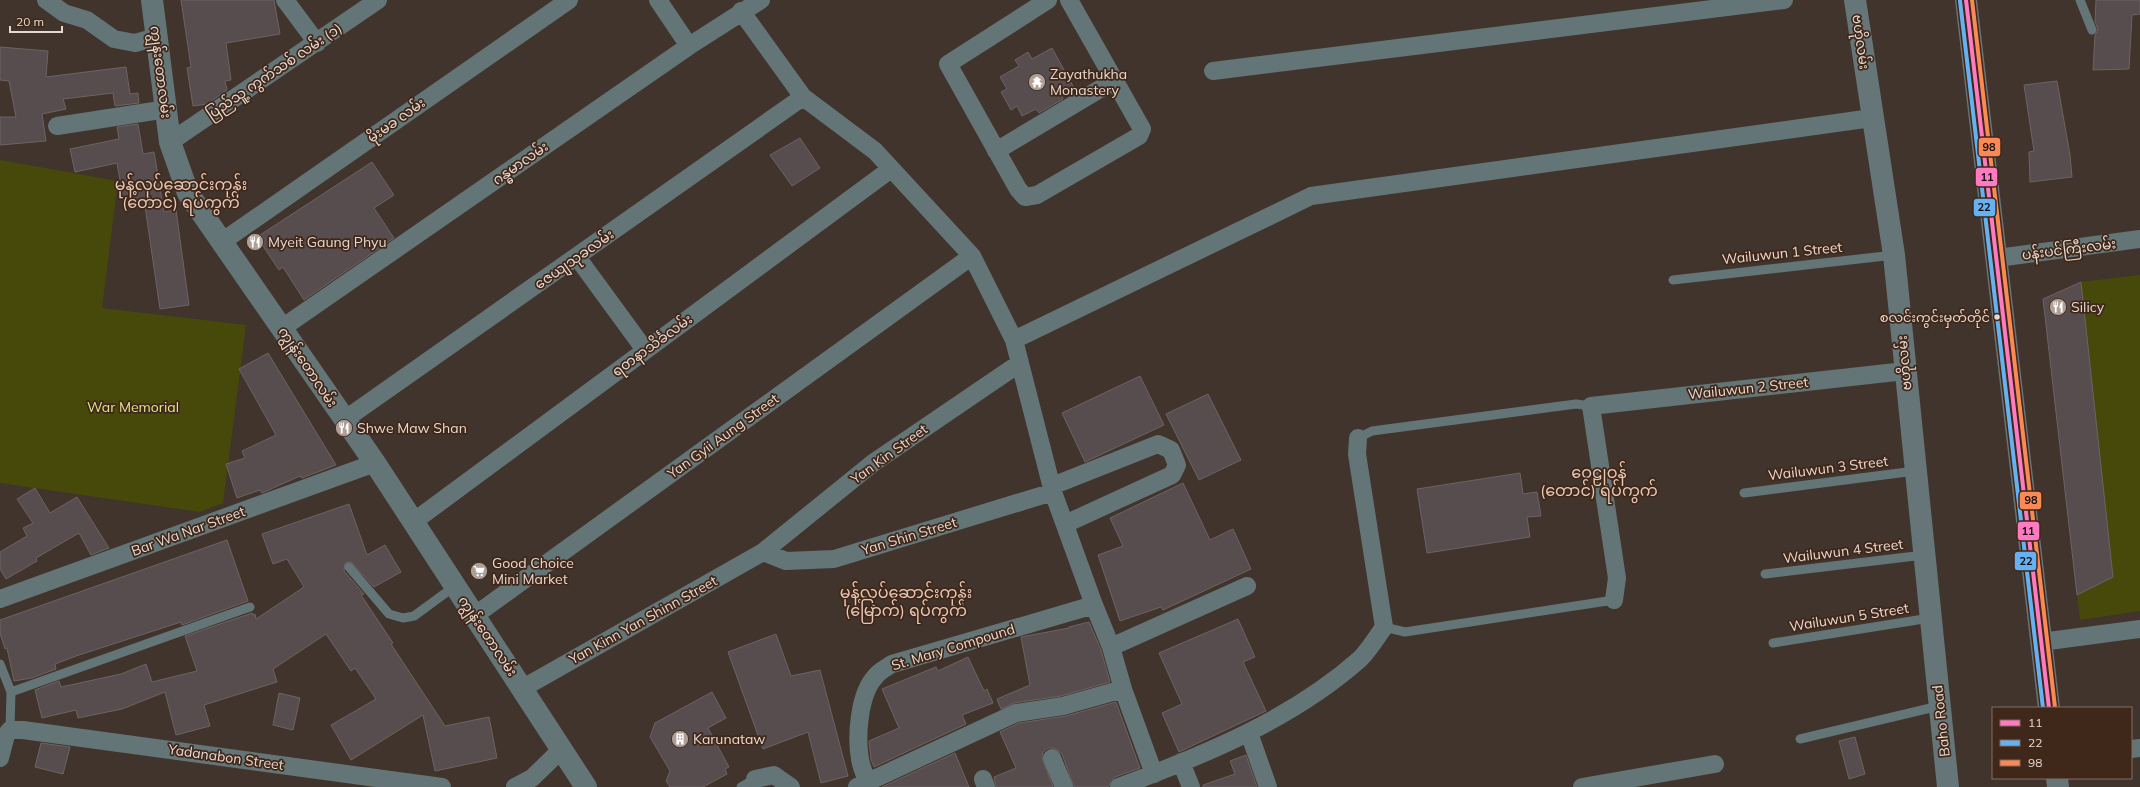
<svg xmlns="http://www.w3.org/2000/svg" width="2140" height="787" viewBox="0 0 2140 787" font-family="Mulish,'Noto Sans Myanmar',sans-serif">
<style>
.green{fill:#47490a}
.building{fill:#584d4e;stroke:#6d6363}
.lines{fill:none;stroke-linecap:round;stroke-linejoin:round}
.service{stroke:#647577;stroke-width:9}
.minor{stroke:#647577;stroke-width:18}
.tertiary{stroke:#647577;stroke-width:22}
.secondary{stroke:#667577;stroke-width:22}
.bus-1-casing{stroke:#3f2719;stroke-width:7}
.bus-2-casing{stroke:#3f2719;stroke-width:7}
.bus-3-casing{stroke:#3f2719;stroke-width:7}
.bus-1{stroke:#fe7ac1;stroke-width:4}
.bus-2{stroke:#66b1f2;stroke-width:4}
.bus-3{stroke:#f98a56;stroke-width:4}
.bus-dot{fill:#e9d8d0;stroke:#3f2719;stroke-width:1.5}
.labels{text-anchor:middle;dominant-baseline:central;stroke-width:3.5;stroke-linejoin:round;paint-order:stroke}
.bus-label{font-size:13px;fill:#e9d8d0;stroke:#3f2719;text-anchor:end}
.street-label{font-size:14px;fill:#e9d8d0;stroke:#3f2719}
.poi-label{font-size:14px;fill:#e9d8d0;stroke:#3f2719;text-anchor:start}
.park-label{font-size:14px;fill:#dee88a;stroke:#3f2719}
.quarter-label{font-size:16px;fill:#e6c6b5;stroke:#3f2719}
.line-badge{stroke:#3f2719;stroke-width:1.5}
.pale-badge-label{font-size:11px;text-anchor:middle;font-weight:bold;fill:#111}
</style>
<rect width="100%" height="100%" fill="#41342c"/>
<path class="green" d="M0,160l118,21 -16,127 144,17 -23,178 -23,9 -200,-29z
M2140,275v336l-60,9 -37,-321 38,-17z"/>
<path class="building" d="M181,0h93l6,34 -54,9 5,37 -6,1 2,9 -20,14 -14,2 -6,-38 4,-1z
M2096,0h44v14l-8,1 -3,54 -36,1 2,-35 3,-5 -3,-9z
M0,47l48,4 -2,26 80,-10 4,27 8,-1 1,10 -24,3 -2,-13 -50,6 3,10 -24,5 4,27 -46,4v-28h16l-7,-36 -9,-1z
M1052,48l22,40 -13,7 2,4 -24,14 -3,-4 -14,7 -5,-10 -6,4 -10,-18 6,-3 -7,-12 19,-11 -4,-6 13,-8 4,7z
M2057,81l13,74 2,22 -42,5 -1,-30 5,-1 -10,-66z
M138,124l5,30 11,-2 10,60 12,-2 13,95 -29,4 -16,-110 -20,4 -7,-40 -42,9 -5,-23 49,-10 -2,-12z
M800,138l20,30 -28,18 -22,-31z
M372,162l22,33 -20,13 20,30 -90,62 -21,-33 -4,3 -22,-33z
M2081,282l32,295 -36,18 -34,-296z
M268,353l68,112 -34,13 -2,-2 -38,17 -2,-3 -23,8 -11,-34 19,-6 -3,-7 34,-16 -37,-66z
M1140,376l24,49 -79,37 -23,-49z
M1208,394l33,66 -42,20 -33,-66z
M1520,473l3,21 14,-2 4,24 -14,1 3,20 -103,16 -10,-64z
M1183,483l27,57 23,-11 18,40 -88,41 -2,-3 -41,14 -22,-66 25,-9 -13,-28z
M35,488l15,25 27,-16 32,51 -18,7 -12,-22 -43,25 1,3 -31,18 -6,-10v-17l27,-16 -4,-8 10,-5 -16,-24z
M349,504l18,51 18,-10 16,27 -27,15 -23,-25 -6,1 -1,8 20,23 -3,1 32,48 -2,1 54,82 44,-9 8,41 -62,13 -12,-56 -72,45 -20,-35 45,-26 -21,-31 -4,3 -25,-37 -53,35 4,13 -73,23 6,21 -34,9 -11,-43 -43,17 -44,9 -2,-8 -34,8 -7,-28 24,-9 2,6 60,-13 25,-10 6,18 45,-11 -12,-35 67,-23 1,2 2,-1 1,5 48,-32 -17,-28 -14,5 -11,-30z
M227,540l21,61 -66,24 -1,-3 -105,34 -21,8 1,5 -24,9 -18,3 -7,-33 -2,1 -5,-16v-13z
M1238,619l17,38 -12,5 23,49 -87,41 -17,-39 20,-9 -23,-51z
M1089,622l12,28 9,32 -49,14 -47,7 -13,6 -4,-10 33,-14 -9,-48 48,-9v-1z
M776,634l15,42 29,-6 28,106 -27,7 -13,-51 -45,17 -35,-97z
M968,657l16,34 3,-2 6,14 -31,12 4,9 -92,43 -3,-7 -2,-19 30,-13 -17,-39 54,-22 2,4z
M712,692l14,26 -18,10 21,39 -4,2 2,5 -24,13h-33l-4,-6 4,-10 -20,-34 5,-14z
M279,693l21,5 -7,32 -20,-5z
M1116,702l24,66 -25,9 -7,10h-34l-12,-33 -8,-6h-6l-5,4 -1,5 11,30h-57l-2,-10 22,-9 -16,-36 19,-9 47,-7z
M1855,737l10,37 -16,5 -10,-38z
M41,743l29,4 -7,27 -28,-7z
M955,753l14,34h-87z
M1246,755l11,32h-54v-2l32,-11 -5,-13z"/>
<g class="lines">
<path class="service" d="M2080,0l12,30
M1673,280l221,-25
M1358,438l14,-7 204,-27 15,2
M1744,493l171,-22
M349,567l40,47 14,4 11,-2 41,-30
M1765,574l159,-19
M1384,627l21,5 209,-32
M1773,643l157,-25
M0,664l11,28 -1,38
M11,692l239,-85
M1800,739l139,-33
M741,787l14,-8"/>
<path class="minor" d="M46,0l18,13 23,7 27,19 21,4 22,-6
M285,0l32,43
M658,0l31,46
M1048,0l-100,64 70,125 7,8 12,-2 102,-59 3,-7 -73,-129
M741,11l62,86 72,54 97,105 42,84 39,152 41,113 17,42 12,42 31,85
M1213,71l571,-71
M57,126l110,-17
M170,142l208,-142
M996,151l119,-71
M223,241l346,-241
M577,257l68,93
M1997,258l143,-19
M282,328l407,-282 72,-46
M1014,340l297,-144 561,-78
M344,420l459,-323
M1052,486l106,-42 13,6 6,15 -5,10 -107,49
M413,522l478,-353
M763,552l23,9 48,-2 219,-67
M0,599l375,-136
M1614,600l3,-22 -26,-172 314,-35
M474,616l498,-360
M2041,642l99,-13
M1111,647l136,-61
M523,688l240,-136 110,-89 147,-100
M1249,733l19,54
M2131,749l9,-1
M0,758l6,-23 4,-5h13l419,57
M1052,758l12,29
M1181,762l10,25
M755,779l19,-4 17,12
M983,779l3,8
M868,783c-3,-8 -7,-16 -8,-24 -4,-22 -1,-65 15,-82 4,-6 11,-9 17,-13l202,-59
M515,787l17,-9 30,-29
M857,787l159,-74 47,-7 60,-17
M1119,787c85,-32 172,-67 241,-128 9,-9 17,-22 24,-32l-27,-173 1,-16
M1582,787l133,-23"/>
<path class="tertiary" d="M152,0l18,142 18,51 187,270 211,324"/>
<path class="secondary" d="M1855,0l39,255 54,532
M1966,0l83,708
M2057,778l1,9"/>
<defs>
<path id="bus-1" d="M1966,0l83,708"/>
<path id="bus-2" d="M1960,1l83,707"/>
<path id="bus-3" d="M1972,0l83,707"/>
</defs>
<use href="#bus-1" class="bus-1-casing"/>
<use href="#bus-2" class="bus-2-casing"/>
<use href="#bus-3" class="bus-3-casing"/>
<use href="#bus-1" class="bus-1"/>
<use href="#bus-2" class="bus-2"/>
<use href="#bus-3" class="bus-3"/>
</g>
<defs>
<symbol id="temple-disc" viewBox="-11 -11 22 22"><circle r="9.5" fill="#ae9f97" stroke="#3f2719"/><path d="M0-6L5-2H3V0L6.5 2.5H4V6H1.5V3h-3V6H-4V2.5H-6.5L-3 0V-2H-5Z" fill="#fff"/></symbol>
<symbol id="restaurant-disc" viewBox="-11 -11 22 22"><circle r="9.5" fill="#ae9f97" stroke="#3f2719"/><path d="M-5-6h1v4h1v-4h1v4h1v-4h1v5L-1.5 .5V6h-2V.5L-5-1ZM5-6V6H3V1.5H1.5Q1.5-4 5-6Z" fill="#fff"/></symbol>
<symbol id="supermarket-disc" viewBox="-11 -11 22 22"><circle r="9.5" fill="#ae9f97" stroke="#3f2719"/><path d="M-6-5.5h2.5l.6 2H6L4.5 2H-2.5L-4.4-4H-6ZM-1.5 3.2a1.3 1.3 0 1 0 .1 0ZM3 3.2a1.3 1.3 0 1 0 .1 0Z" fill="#fff"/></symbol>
<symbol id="building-disc" viewBox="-11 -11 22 22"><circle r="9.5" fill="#ae9f97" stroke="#3f2719"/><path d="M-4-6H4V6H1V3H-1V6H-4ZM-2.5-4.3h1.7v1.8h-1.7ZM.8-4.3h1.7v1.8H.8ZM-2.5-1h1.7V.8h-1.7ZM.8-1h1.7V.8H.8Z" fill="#fff"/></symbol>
</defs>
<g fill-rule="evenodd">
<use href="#temple-disc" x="1027" y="72" width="20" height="20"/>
<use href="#restaurant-disc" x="245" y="232" width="20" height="20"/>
<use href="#restaurant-disc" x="2048" y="297" width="20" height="20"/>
<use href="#restaurant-disc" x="334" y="418" width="20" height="20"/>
<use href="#supermarket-disc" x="469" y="561" width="20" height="20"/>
<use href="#building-disc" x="670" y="729" width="20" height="20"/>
</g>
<circle class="bus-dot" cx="1997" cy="317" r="3.5"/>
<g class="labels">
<g class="bus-label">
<text x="1990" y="317">စလင်းကွင်းမှတ်တိုင်</text>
</g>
<g class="street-label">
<text transform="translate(1861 42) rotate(82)">ဗဟိုလမ်း</text>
<text transform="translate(274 71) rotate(-34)">ပြည်သူ့ ကွက်သစ် လမ်း (၁)</text>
<text transform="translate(161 72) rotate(83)">ကျွန်းတောလမ်း</text>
<text transform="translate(396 120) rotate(-35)">မိုးမခ လမ်း</text>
<text transform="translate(520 163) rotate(-35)">ဂန္ဓမာလမ်း</text>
<text transform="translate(2069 249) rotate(-7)">ပန်းပင်ကြီးလမ်း</text>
<text transform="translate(1782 253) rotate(-6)">Wailuwun 1 Street</text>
<text transform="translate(574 259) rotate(-35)">ဇေယျသုခလမ်း</text>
<text transform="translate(652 345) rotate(-36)">ရတနာသိင်္ခလမ်း</text>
<text transform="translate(1904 363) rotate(-95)">ဗဟိုလမ်း</text>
<text transform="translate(308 367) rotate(56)">ကျွန်းတောလမ်း</text>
<text transform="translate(1748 388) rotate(-6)">Wailuwun 2 Street</text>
<text transform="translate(723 436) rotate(-36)">Yan Gyii Aung Street</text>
<text transform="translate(889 454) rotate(-36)">Yan Kin Street</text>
<text transform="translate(1828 468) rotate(-7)">Wailuwun 3 Street</text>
<text transform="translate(188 531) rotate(-20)">Bar Wa Nar Street</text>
<text transform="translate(909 536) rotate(-17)">Yan Shin Street</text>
<text transform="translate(1843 551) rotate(-7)">Wailuwun 4 Street</text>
<text transform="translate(1849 617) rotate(-9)">Wailuwun 5 Street</text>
<text transform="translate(643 620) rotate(-29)">Yan Kinn Yan Shinn Street</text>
<text transform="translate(488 636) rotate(56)">ကျွန်းတောလမ်း</text>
<text transform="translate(953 647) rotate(-17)">St. Mary Compound</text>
<text transform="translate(1941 721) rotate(-96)">Baho Road</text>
<text transform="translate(226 757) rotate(8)">Yadanabon Street</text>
</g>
<g class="poi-label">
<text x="1050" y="74">Zayathukha<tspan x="1050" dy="16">Monastery</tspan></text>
<text x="268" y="242">Myeit Gaung Phyu</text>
<text x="2071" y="307">Silicy</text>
<text x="357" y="428">Shwe Maw Shan</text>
<text x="492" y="563">Good Choice<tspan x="492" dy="16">Mini Market</tspan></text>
<text x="693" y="739">Karunataw</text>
</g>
<g class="park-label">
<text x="133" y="407">War Memorial</text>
</g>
<g class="quarter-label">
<text x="181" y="184">မုန့်လုပ်ဆောင်းကုန်း<tspan x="181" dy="18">(တောင်) ရပ်ကွက်</tspan></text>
<text x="1599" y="472">ဝေဠုဝန်<tspan x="1599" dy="18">(တောင်) ရပ်ကွက်</tspan></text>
<text x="906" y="592">မုန့်လုပ်ဆောင်းကုန်း<tspan x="906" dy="18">(မြောက်) ရပ်ကွက်</tspan></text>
</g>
</g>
<g class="line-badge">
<rect x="1978" y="137" width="23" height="20" rx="4" fill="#f98a56"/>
<rect x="1975" y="167" width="23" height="20" rx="4" fill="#fe7ac1"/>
<rect x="1973" y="198" width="23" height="19" rx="4" fill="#66b1f2"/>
<rect x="2019" y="491" width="23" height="19" rx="4" fill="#f98a56"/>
<rect x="2017" y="521" width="23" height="20" rx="4" fill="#fe7ac1"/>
<rect x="2014" y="551" width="23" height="20" rx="4" fill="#66b1f2"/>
</g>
<g class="pale-badge-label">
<text x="1989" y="151">98</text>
<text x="1987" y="181">11</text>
<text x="1984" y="211">22</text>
<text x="2031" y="504">98</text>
<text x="2028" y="535">11</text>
<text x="2026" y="565">22</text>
</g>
<rect x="1992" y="707" width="140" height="72" fill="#3f2719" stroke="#836e62"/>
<rect x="2000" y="720" width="20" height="6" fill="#fe7ac1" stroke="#836e62"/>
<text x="2028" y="727" font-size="12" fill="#e9d8d0">11</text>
<rect x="2000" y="740" width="20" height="6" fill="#66b1f2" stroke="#836e62"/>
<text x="2028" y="747" font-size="12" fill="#e9d8d0">22</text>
<rect x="2000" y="760" width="20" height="6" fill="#f98a56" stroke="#836e62"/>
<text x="2028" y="767" font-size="12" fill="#e9d8d0">98</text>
<path d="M10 26v6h52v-6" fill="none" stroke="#e9d8d0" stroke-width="2"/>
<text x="16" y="26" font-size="12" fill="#e9d8d0" stroke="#3f2719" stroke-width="3" paint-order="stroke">20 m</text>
</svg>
